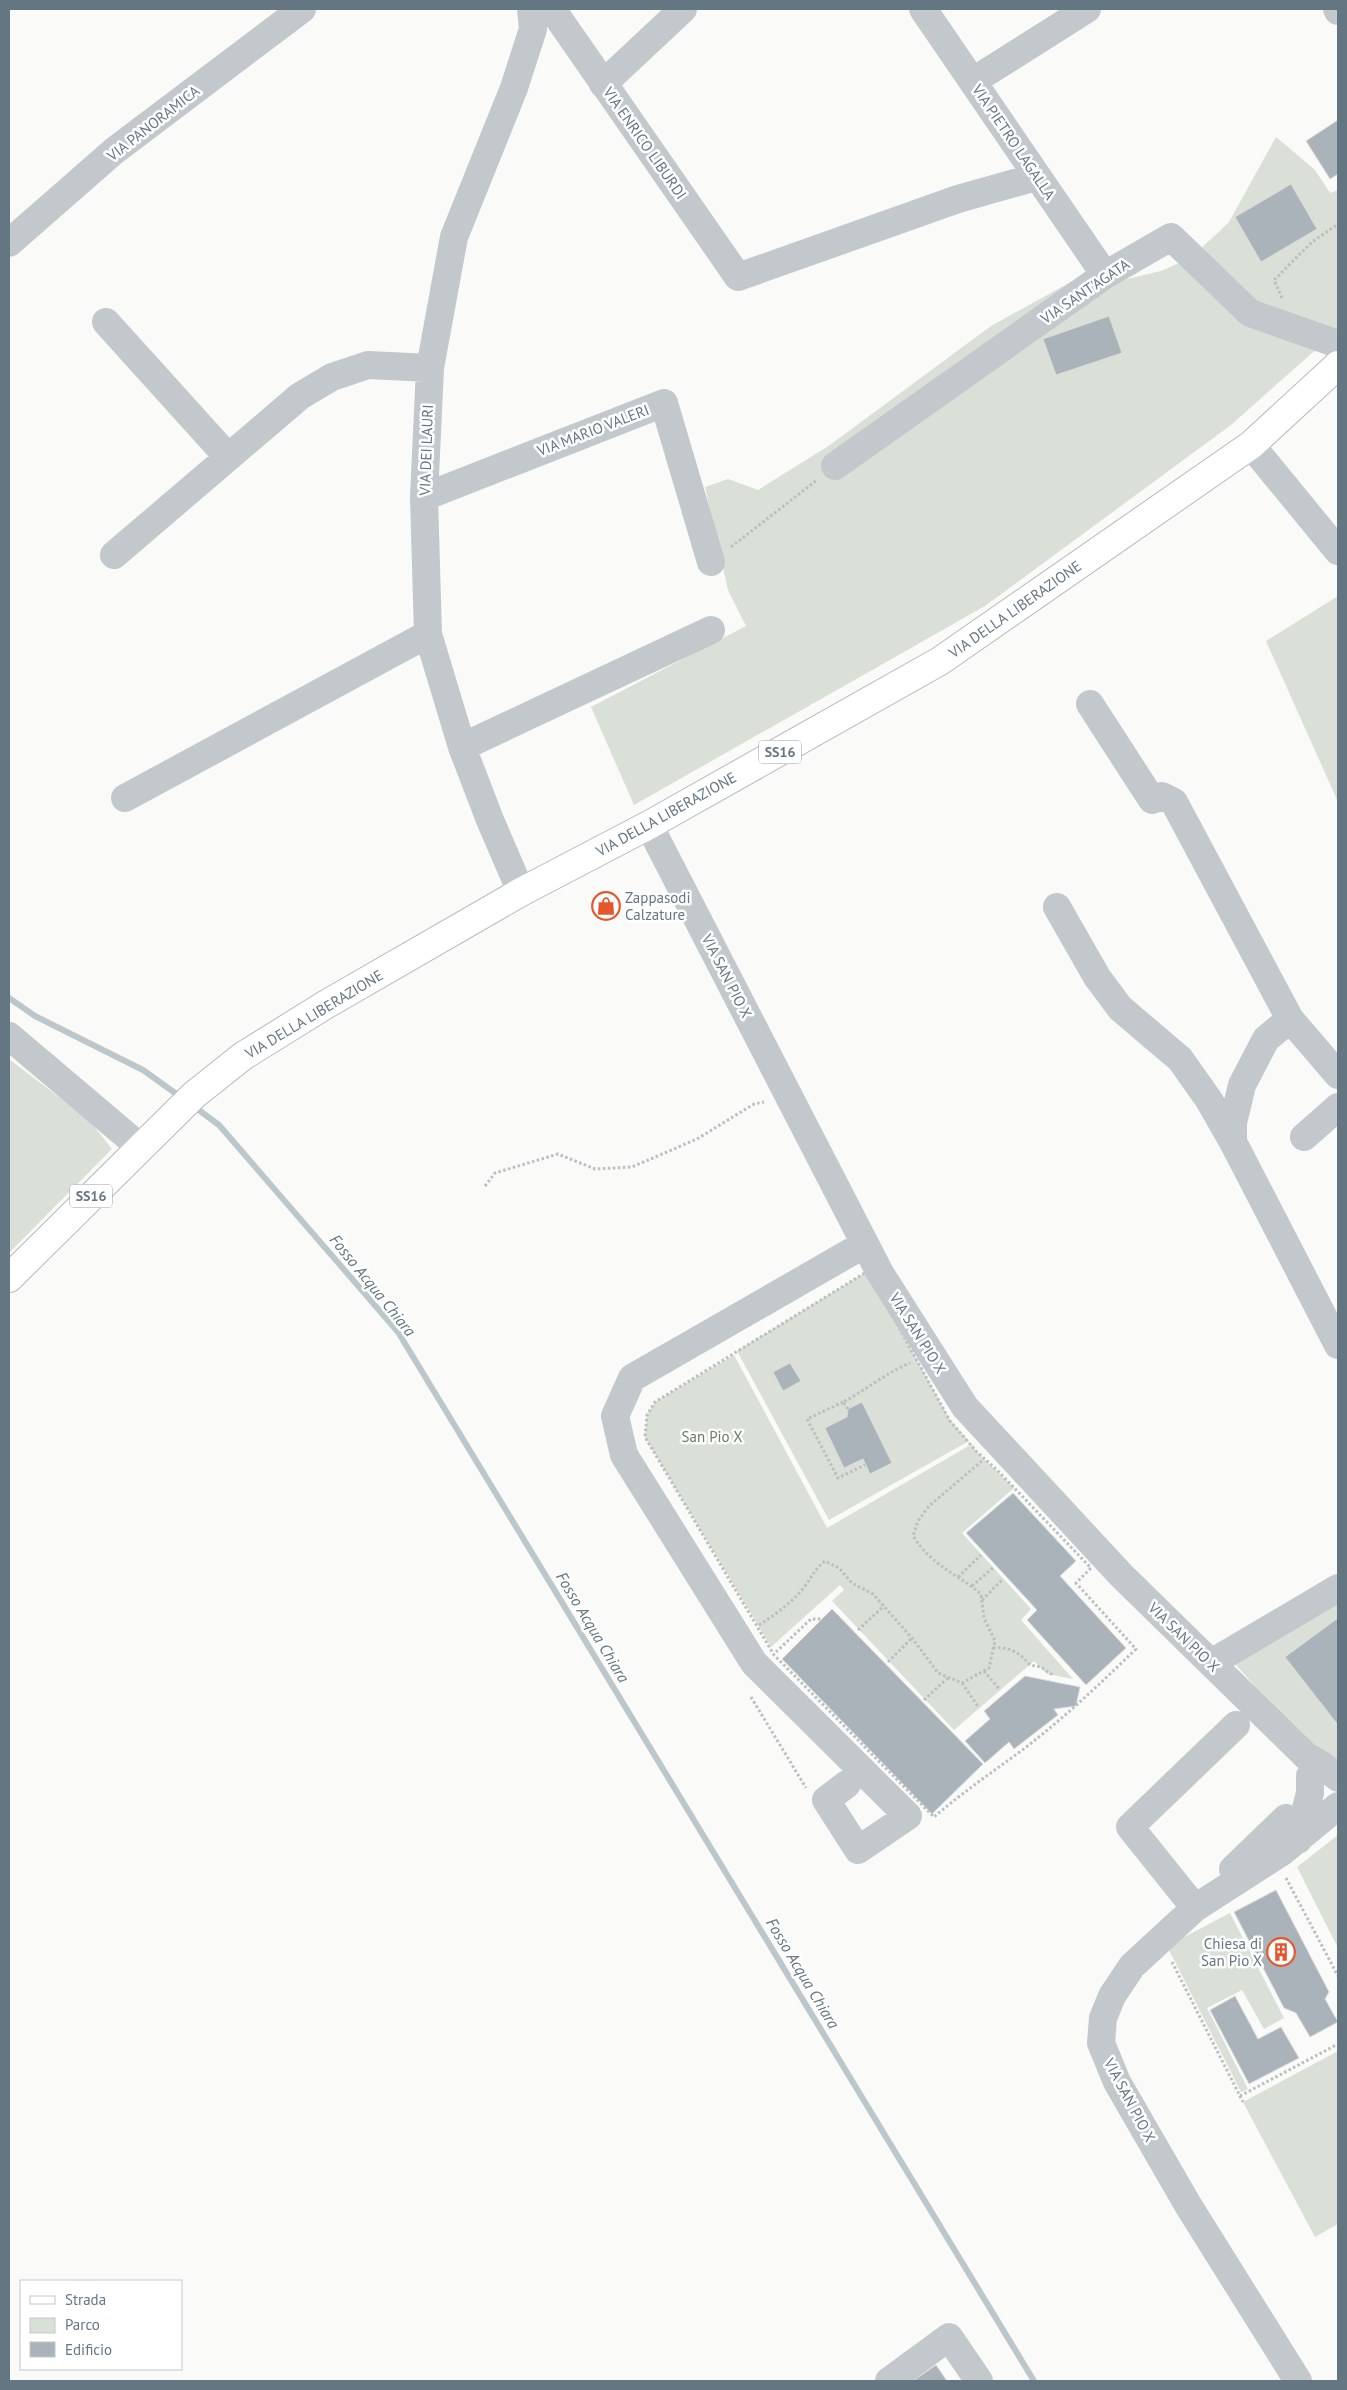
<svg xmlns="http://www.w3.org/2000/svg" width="1347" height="2390" viewBox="0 0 1347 2390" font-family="'PT Sans',sans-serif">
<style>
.green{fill:#dadfd7}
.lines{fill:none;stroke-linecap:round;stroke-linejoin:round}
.stream{stroke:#bbc7cb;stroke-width:6}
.building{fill:#aab3b9;stroke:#dcdcda}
.major-casing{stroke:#b5babe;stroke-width:30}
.path{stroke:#bbbfc2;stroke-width:3;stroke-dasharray:2.5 2.5;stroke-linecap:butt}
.minor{stroke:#c3c8cc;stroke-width:28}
.major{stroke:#fff;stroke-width:28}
.labels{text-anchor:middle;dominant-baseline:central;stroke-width:5;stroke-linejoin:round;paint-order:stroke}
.shield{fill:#fff;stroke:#939fa8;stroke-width:1}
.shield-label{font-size:14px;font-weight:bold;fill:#657683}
.street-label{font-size:15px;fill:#657683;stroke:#fff}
.poi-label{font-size:15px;fill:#657683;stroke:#fff;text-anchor:start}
.park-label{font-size:15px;fill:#687a64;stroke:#fff}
.water-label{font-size:16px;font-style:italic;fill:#60757c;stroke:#fff}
</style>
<rect width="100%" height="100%" fill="#fafaf8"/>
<path class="green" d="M1276,137l39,33 15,23 8,-3v140l-107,95 -246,181 -351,199 -43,-98 155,-81 -18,-36 -23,-103 23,-8 30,11 72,-45 161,-119 85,-47 9,10 76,-18 31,-14 37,-35z
M1338,596v206l-72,-161z
M9,1059l80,61 23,29 -103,104z
M868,1271l82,149 19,21 -140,79 -92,-169z
M734,1355l93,173 145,-84 4,7 38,37 -52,45 69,76 -10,11 52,59 -26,-5 -13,-13 -80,69 -122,-129 12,-11 -4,-5 -69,62 -126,-210 2,-22 8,-13z
M1338,1596v172l-26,-17 -83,-94z
M1338,1835v113l-41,-81z
M1230,1913l54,105 -20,11 -22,-39 -35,18 41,81 -7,3 -74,-146z
M1338,2051v173l-23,13 -72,-135z"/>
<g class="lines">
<path class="stream" d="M9,998l26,18 108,54 39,28
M192,1105l27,20 179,207 636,1049"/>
</g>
<path class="building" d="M1338,120v54l-8,5 -24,-38z
M1291,184l26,45 -56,33 -26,-45z
M1109,316l13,37 -66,22 -13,-36z
M790,1363l11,18 -18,10 -10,-19z
M862,1402l30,61 -22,11 -7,-15 -19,9 -19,-40 22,-11 1,-8z
M1013,1493l63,68 -16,15 66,72 -40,37 -59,-65 10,-10 -71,-77z
M832,1609l151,155 -51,50 -150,-155z
M1338,1618v107l-53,-68z
M1025,1676l55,11 -4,19 -22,3 4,6 -44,34 -5,-7 -24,21 -20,-22 25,-22 -6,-8z
M1276,1890l53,102 -4,7 13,23 -28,15 -14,-24 -12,-5 -50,-96z
M1235,1996l23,43 23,-12 18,31 -50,26 -39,-74z
M936,2365l11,16h-34z"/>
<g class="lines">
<defs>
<path id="major" d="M9,1278l185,-183 49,-39 82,-51 196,-113 128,-67 291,-164 311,-216 87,-80"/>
</defs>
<use href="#major" class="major-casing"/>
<path class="path" d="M1282,298l-8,-18 38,-38 26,-18
M731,547l86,-67
M485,1186l10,-13 63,-19 37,15 37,-2 65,-28 57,-35 10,-2
M868,1271l82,150 26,30 22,20 93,97 -15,15 60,66c-36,35 -71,68 -111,99 -31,23 -62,44 -91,69l-160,-162 -129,-218 2,-22 8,-13z
M843,1402l-36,17 31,59 27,-13
M848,1409l-5,-7c23,-12 43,-29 67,-39
M958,1577l23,-22
M972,1586l21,-18
M982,1600l21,-21
M759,1625c17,-11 34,-23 46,-39 8,-11 9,-16 20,-25l14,7 13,15 21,11 39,44 26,35 24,10 27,-15 6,-27 -11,-23 -3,-24c-25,-21 -49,-28 -68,-58l5,-15 11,-15 53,-45
M858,1630l26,-24
M993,1648c16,-2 27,5 37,17l11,2 12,8
M776,1652l35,-33h11
M888,1662l24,-24
M984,1671l16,19
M962,1683l17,25
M751,1697l55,91
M924,1700l25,-23
M1286,1878l52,98
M1172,1962l71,140
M1240,2096l98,-52"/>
<path class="minor" d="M552,9l186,268 220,-78 78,-22
M923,9l182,266
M1337,9l1,2
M973,81l114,-72
M603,84l80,-75
M9,243l105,-92 188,-142
M106,322l122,135
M1251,445l87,106
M835,466l270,-191 66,-38 79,76 88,31
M424,497l240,-94 47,159
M114,555l186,-159 32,-19 36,-12 62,3
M1090,704l62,96 10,-4 12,6 116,217 48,56
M462,747l249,-117
M125,798l303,-164
M649,825l231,448 85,134 156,168 185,181 16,9 16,13
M521,892l-31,-72 -28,-73 -34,-113 -4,-137 6,-129 24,-131 60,-149 19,-59 -2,-20
M1057,907l40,70 23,31 60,51 29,41 24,42
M1290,1019l-24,20 -24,46 -9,38v19l105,203
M9,1036l131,111
M1304,1137l34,-30
M1211,1663l127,-75
M847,1784l-21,16 32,50 50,-34 -154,-153 -130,-208 -9,-39 17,-38 233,-134
M1298,1840l12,-47v-17
M1233,1869l53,-51
M1195,1908l-65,-81 106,-102
M889,2381l60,-44 30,44
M1298,2381l-110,-176 -71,-123 -16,-39 2,-25 9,-22 20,-30 63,-58 87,-56 56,-46"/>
<use href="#major" class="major"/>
</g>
<defs>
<symbol id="shop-ring" viewBox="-11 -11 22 22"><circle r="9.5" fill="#fff" stroke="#e4572e" stroke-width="1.5"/><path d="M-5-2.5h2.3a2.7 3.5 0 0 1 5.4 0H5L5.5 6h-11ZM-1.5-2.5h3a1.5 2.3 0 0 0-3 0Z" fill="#e4572e"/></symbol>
<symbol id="building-ring" viewBox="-11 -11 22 22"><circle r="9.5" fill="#fff" stroke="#e4572e" stroke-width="1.5"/><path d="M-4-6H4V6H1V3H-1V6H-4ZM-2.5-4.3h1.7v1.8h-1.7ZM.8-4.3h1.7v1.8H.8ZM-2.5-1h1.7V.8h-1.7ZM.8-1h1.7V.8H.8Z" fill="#e4572e"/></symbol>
</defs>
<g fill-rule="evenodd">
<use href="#shop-ring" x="590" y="890" width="32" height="32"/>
<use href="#building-ring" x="1265" y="1936" width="32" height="32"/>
</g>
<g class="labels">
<g class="shield">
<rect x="759" y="740.5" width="42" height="23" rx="4"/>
<rect x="70" y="1184.5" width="42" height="23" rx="4"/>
</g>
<g class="shield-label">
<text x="780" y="752">SS16</text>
<text x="91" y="1196">SS16</text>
</g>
<g class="street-label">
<text transform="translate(153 123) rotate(-38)">VIA PANORAMICA</text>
<text transform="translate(1014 142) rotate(56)">VIA PIETRO LAGALLA</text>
<text transform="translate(645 143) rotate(55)">VIA ENRICO LIBURDI</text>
<text transform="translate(1085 291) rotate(-34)">VIA SANT'AGATA</text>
<text transform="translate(593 430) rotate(-21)">VIA MARIO VALERI</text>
<text transform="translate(426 450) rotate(-88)">VIA DEI LAURI</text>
<text transform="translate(1015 609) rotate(-35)">VIA DELLA LIBERAZIONE</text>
<text transform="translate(666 814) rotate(-29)">VIA DELLA LIBERAZIONE</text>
<text transform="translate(727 976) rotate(63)">VIA SAN PIO X</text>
<text transform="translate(314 1014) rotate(-31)">VIA DELLA LIBERAZIONE</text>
<text transform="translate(918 1333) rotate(58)">VIA SAN PIO X</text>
<text transform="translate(1184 1637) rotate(44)">VIA SAN PIO X</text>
<text transform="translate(1130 2100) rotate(62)">VIA SAN PIO X</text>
</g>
<g class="poi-label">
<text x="625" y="897">Zappasodi<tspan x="625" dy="17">Calzature</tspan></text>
<text x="1262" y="1943" text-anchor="end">Chiesa di<tspan x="1262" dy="17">San Pio X</tspan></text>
</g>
<g class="park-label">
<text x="712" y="1436">San Pio X</text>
</g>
<g class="water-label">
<text transform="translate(373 1285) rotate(51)">Fosso Acqua Chiara</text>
<text transform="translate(593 1627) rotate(59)">Fosso Acqua Chiara</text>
<text transform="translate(803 1973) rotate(59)">Fosso Acqua Chiara</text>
</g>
</g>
<rect width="1347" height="2390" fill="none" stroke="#657683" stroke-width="20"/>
<rect x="20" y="2280" width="162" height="90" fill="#ffffff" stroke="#c1c8cd"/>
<rect x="30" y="2296" width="25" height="8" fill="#ffffff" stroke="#c1c8cd"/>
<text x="65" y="2305" font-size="15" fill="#657683">Strada</text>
<rect x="30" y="2318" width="25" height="15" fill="#dadfd7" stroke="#c1c8cd"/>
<text x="65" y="2330" font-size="15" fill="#657683">Parco</text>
<rect x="30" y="2342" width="25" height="15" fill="#aab3b9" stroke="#c1c8cd"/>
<text x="65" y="2355" font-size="15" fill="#657683">Edificio</text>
</svg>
